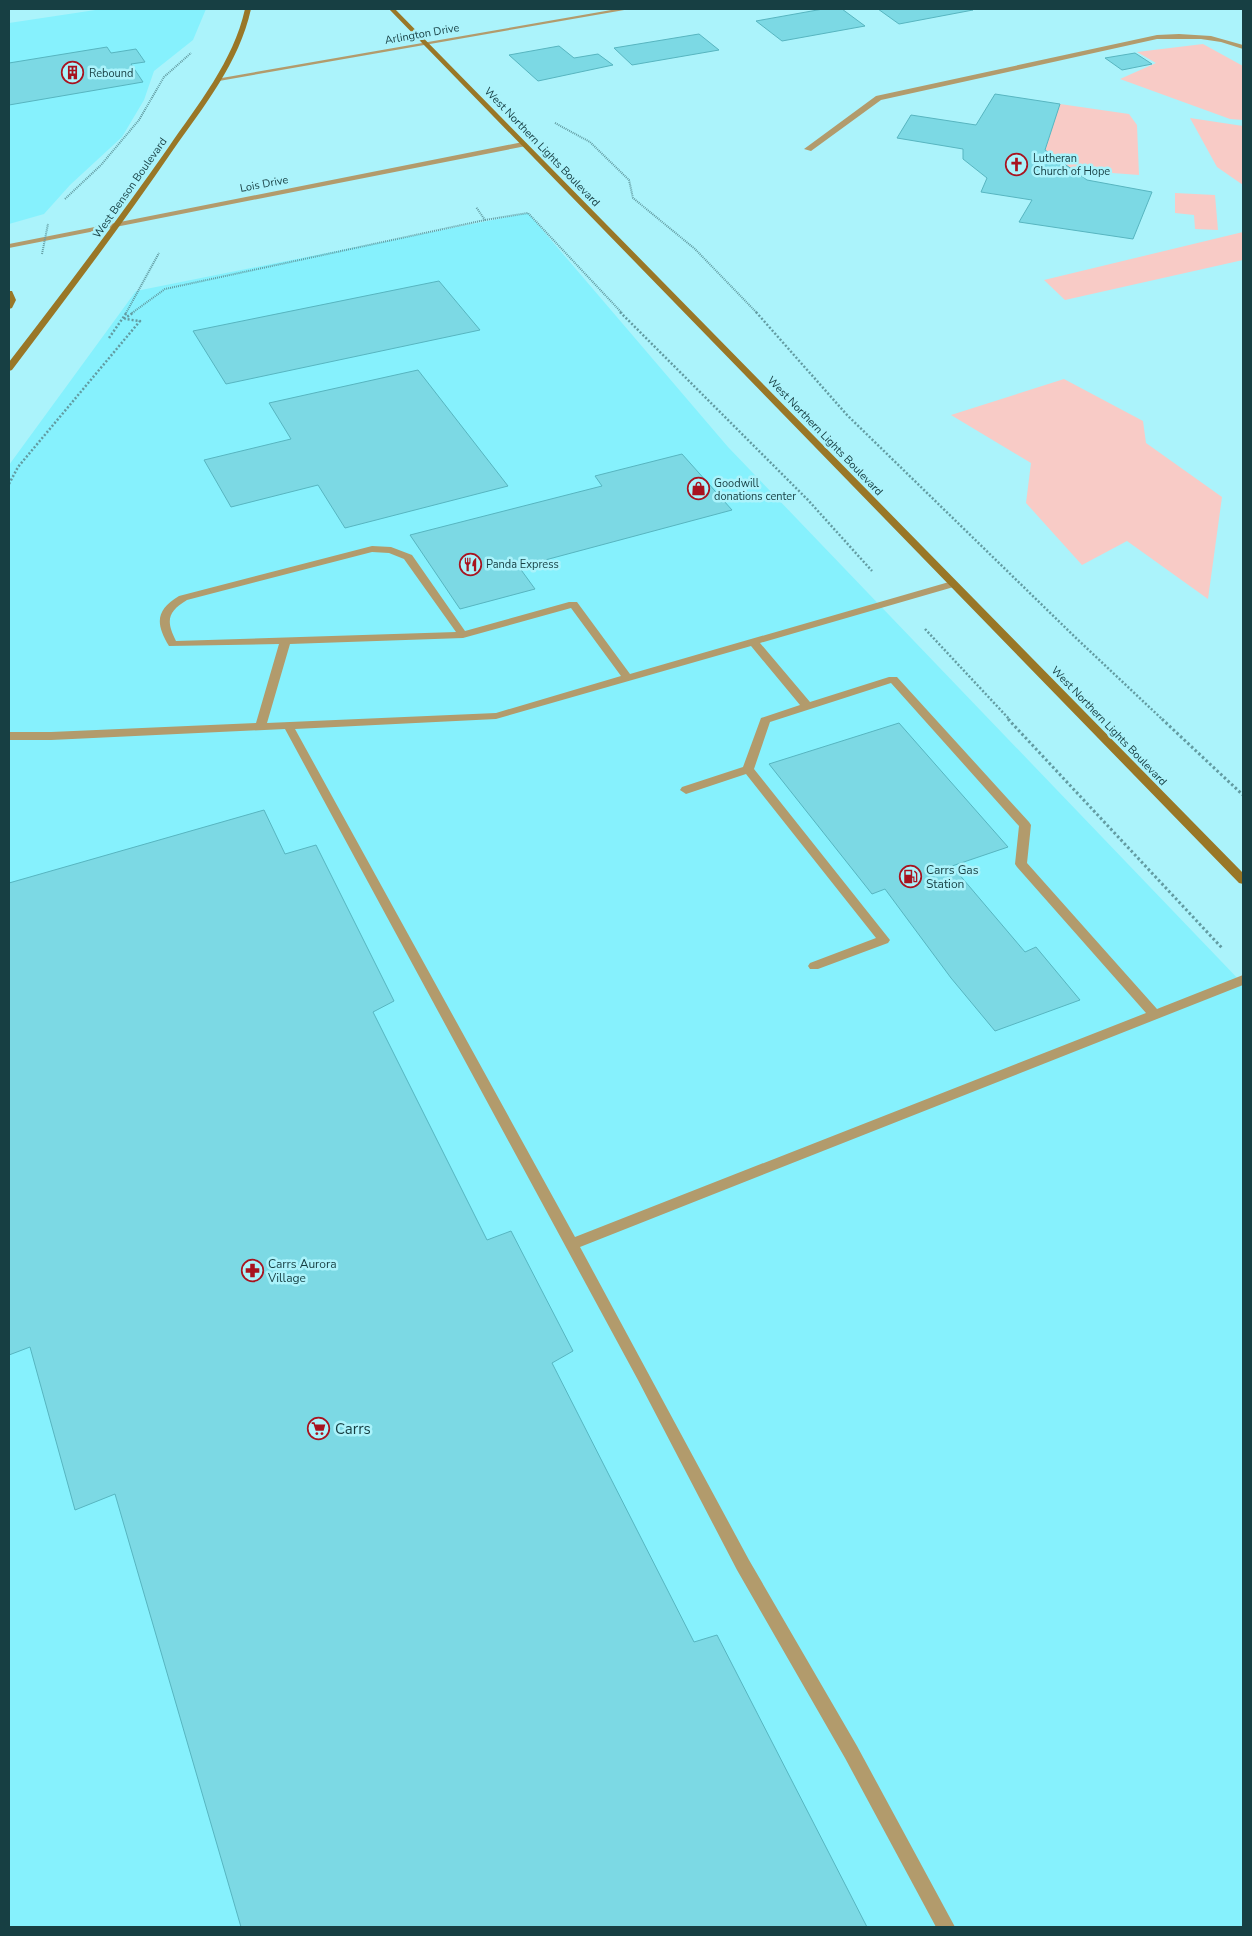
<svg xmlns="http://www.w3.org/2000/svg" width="1252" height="1936" viewBox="0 0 1252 1936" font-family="'Nunito Sans',sans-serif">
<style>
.built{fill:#86f1fd}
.green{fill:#f8cbc6}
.building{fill:#7cd9e4;stroke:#57b5c0}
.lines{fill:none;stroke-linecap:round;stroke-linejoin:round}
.path-far2{stroke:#629ba1;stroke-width:2;stroke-dasharray:1 1;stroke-linecap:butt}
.path-far1{stroke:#629ba1;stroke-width:2.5;stroke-dasharray:2 2;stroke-linecap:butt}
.path{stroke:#629ba1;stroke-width:3;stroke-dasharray:2.5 2.5;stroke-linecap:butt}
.lane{fill:#b29b6c;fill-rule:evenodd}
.street{fill:#b29b6c;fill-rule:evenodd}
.secondary{fill:#997727;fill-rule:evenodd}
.path-bridge{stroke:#629ba1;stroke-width:2;stroke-dasharray:1 1;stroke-linecap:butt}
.labels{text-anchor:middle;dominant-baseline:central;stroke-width:5;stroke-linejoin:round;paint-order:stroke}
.far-street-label{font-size:11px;fill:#173f43;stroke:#abf3fb}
.far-poi-label{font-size:11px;fill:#173f43;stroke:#abf3fb;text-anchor:start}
.poi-label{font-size:12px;fill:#173f43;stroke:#abf3fb;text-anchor:start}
.near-poi-label{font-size:15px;fill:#173f43;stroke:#abf3fb;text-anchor:start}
</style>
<rect width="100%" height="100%" fill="#abf3fb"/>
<path class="built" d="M102,9h104l-13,31 -39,31 -10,29 -22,37 -52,48 -26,29 -35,10v-201z
M528,213l200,234 515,537v943h-1234v-1462l127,-174z"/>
<path class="green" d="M1203,44l40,22v54l-13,-1 -110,-40 36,-16 -19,-11z
M1060,104l69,10 8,11 2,50 -67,-5 -27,-20z
M1190,118l53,8v59l-26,-18z
M1175,193l40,2 3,35 -23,-1 -1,-14 -19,-2z
M1243,232v28l-178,40 -21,-20z
M1064,379l79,42 3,22 76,54 -14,102 -81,-58 -45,24 -56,-62 5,-40 -80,-48z"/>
<path class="building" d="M823,9h19l23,17 -83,15 -26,-20z
M878,9h93l2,1 -74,14z
M699,34l20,16 -87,15 -18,-17z
M559,46l15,12 24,-4 15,11 -75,16 -29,-26z
M107,47l4,6 25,-4 9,13 -14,2 12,18 -134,23v-42z
M1135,53l17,11 -30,6 -17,-12z
M995,94l65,10 -15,46 42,30 65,12 -19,47 -114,-17 13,-22 -51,-8 6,-14 -24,-19v-10l-66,-11 14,-23 65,10z
M439,281l41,49 -254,54 -33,-53z
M418,370l90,116 -163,42 -27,-43 -87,22 -27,-47 87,-21 -22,-36z
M682,454l50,56 -213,57 16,22 -75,20 -50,-74 192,-49 -7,-10z
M899,723l109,124 -56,19 73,86 11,-5 44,53 -85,31 -44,-53 -66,-89 -13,5 -103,-130z
M264,810l21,44 31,-9 78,156 -21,11 114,228 24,-9 62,120 -21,12 142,279 23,-7 150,292h-626l-126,-433 -40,16 -45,-163 -21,8v-472z"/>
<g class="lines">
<path class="path-far2" d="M555,123l35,19 39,38 4,18 62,51 62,64
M65,199l36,-34 38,-45 25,-43 27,-24
M485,220l43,-7 94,100
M126,313l33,-60
M132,313l33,-24 320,-69 -9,-13"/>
<path class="path-far1" d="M620,312l188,188 64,71
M756,312l91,103 229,223 87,82
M124,319l10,-7
M109,338l18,-26
M9,484l9,-17 122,-146 -15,-2
M925,629l85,91"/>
<path class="path" d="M1008,719l214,229
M1162,719l81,76"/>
<path class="lane" d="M1179,34l32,2 32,9v4l-22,-7 -20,-3h-44l-276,61 -70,51 -7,-2 72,-53 281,-61z
M372,546l19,1 21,8 53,76 104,-29h8l53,72 319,-92h8v4l-197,57 50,59 79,-25h8l132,145 2,3 -4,38 130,146 86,-34v10l-663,262 169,313 108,186 98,181h-19l-91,-169 -108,-188 -99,-190 -353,-651 -234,11h-42v-8h42l205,-9 23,-79 -110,2c-14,-23 -13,-36 10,-50zM372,552l17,1 15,6 52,73 -280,9c-10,-20 -9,-29 11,-41zM571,608l50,68 -125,37 -229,10 23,-79 173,-6zM751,646l49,59 -39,13 -18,49 -61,20 -2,3 6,4 60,-20 130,164 -66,25 -2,3 2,3h8l70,-26 2,-3 -136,-171 16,-47 121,-39 128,143 -4,38 2,3 129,146 -571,224 -280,-508 201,-10z"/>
<path class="street" d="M617,9h13l-411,72 -3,-2z
M523,142l4,2 -1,2 -517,102v-4z"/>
<path class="secondary" d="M245,9h6c-12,54 -47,97 -78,141 -51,75 -106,147 -161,220l-3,1v-9c54,-70 108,-141 159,-214 30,-44 65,-86 77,-139z
M389,9h6l848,864v11l-4,-1z
M9,291h3l4,9 -4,8 -3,1z"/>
<path class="path-bridge" d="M42,254l6,-30"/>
</g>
<defs>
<symbol id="building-ring" viewBox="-11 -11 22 22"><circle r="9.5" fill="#abf3fb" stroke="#a8131f" stroke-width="1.5"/><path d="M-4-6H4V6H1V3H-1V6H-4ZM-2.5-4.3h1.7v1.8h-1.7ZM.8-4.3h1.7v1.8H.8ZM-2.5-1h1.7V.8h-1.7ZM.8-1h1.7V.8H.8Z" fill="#a8131f"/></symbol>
<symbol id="church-ring" viewBox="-11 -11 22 22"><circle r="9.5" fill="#abf3fb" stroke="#a8131f" stroke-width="1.5"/><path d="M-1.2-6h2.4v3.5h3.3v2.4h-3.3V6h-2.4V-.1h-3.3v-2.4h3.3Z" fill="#a8131f"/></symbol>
<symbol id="shop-ring" viewBox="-11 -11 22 22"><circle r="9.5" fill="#abf3fb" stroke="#a8131f" stroke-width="1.5"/><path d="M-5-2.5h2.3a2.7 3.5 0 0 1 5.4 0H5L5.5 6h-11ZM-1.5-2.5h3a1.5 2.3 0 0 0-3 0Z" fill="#a8131f"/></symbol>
<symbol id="restaurant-ring" viewBox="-11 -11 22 22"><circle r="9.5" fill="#abf3fb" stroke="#a8131f" stroke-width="1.5"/><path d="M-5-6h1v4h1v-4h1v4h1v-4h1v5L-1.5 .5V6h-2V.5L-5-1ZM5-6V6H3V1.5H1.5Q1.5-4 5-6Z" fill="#a8131f"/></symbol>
<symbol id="fuel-ring" viewBox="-11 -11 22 22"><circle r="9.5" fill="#abf3fb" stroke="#a8131f" stroke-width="1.5"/><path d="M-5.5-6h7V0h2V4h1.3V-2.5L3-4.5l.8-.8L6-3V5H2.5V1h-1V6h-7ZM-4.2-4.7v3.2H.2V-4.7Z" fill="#a8131f"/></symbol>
<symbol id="pharmacy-ring" viewBox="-11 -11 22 22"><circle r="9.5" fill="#abf3fb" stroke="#a8131f" stroke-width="1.5"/><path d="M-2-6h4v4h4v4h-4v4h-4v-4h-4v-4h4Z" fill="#a8131f"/></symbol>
<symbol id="supermarket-ring" viewBox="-11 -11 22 22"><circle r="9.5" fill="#abf3fb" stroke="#a8131f" stroke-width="1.5"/><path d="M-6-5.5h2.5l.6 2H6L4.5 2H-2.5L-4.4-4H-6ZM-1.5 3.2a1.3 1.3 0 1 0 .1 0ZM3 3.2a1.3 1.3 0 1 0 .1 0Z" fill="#a8131f"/></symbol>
</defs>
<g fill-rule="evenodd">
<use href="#building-ring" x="60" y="60" width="25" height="25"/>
<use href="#church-ring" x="1004" y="152" width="25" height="25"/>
<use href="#shop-ring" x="686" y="476" width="25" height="25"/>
<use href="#restaurant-ring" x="458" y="552" width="25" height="25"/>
<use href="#fuel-ring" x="898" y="864" width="25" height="25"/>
<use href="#pharmacy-ring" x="240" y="1258" width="25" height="25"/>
<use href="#supermarket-ring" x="306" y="1416" width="25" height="25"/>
</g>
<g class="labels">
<g class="far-street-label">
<text transform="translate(422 34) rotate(-10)">Arlington Drive</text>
<text transform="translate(542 147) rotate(46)">West Northern Lights Boulevard</text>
<text transform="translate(264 184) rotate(-11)">Lois Drive</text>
<text transform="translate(130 188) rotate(-55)">West Benson Boulevard</text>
<text transform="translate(825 436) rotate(46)">West Northern Lights Boulevard</text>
<text transform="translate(1109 726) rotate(46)">West Northern Lights Boulevard</text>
</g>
<g class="far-poi-label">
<text x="89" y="73">Rebound</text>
<text x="1033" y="158">Lutheran<tspan x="1033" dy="13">Church of Hope</tspan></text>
<text x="714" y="483">Goodwill<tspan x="714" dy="13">donations center</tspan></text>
<text x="486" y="564">Panda Express</text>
</g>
<g class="poi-label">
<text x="926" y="870">Carrs Gas<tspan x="926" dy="14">Station</tspan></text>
<text x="268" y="1264">Carrs Aurora<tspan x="268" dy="14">Village</tspan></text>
</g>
<g class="near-poi-label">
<text x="335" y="1429">Carrs</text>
</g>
</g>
<rect width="1252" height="1936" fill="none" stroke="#173f43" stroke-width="20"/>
</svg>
